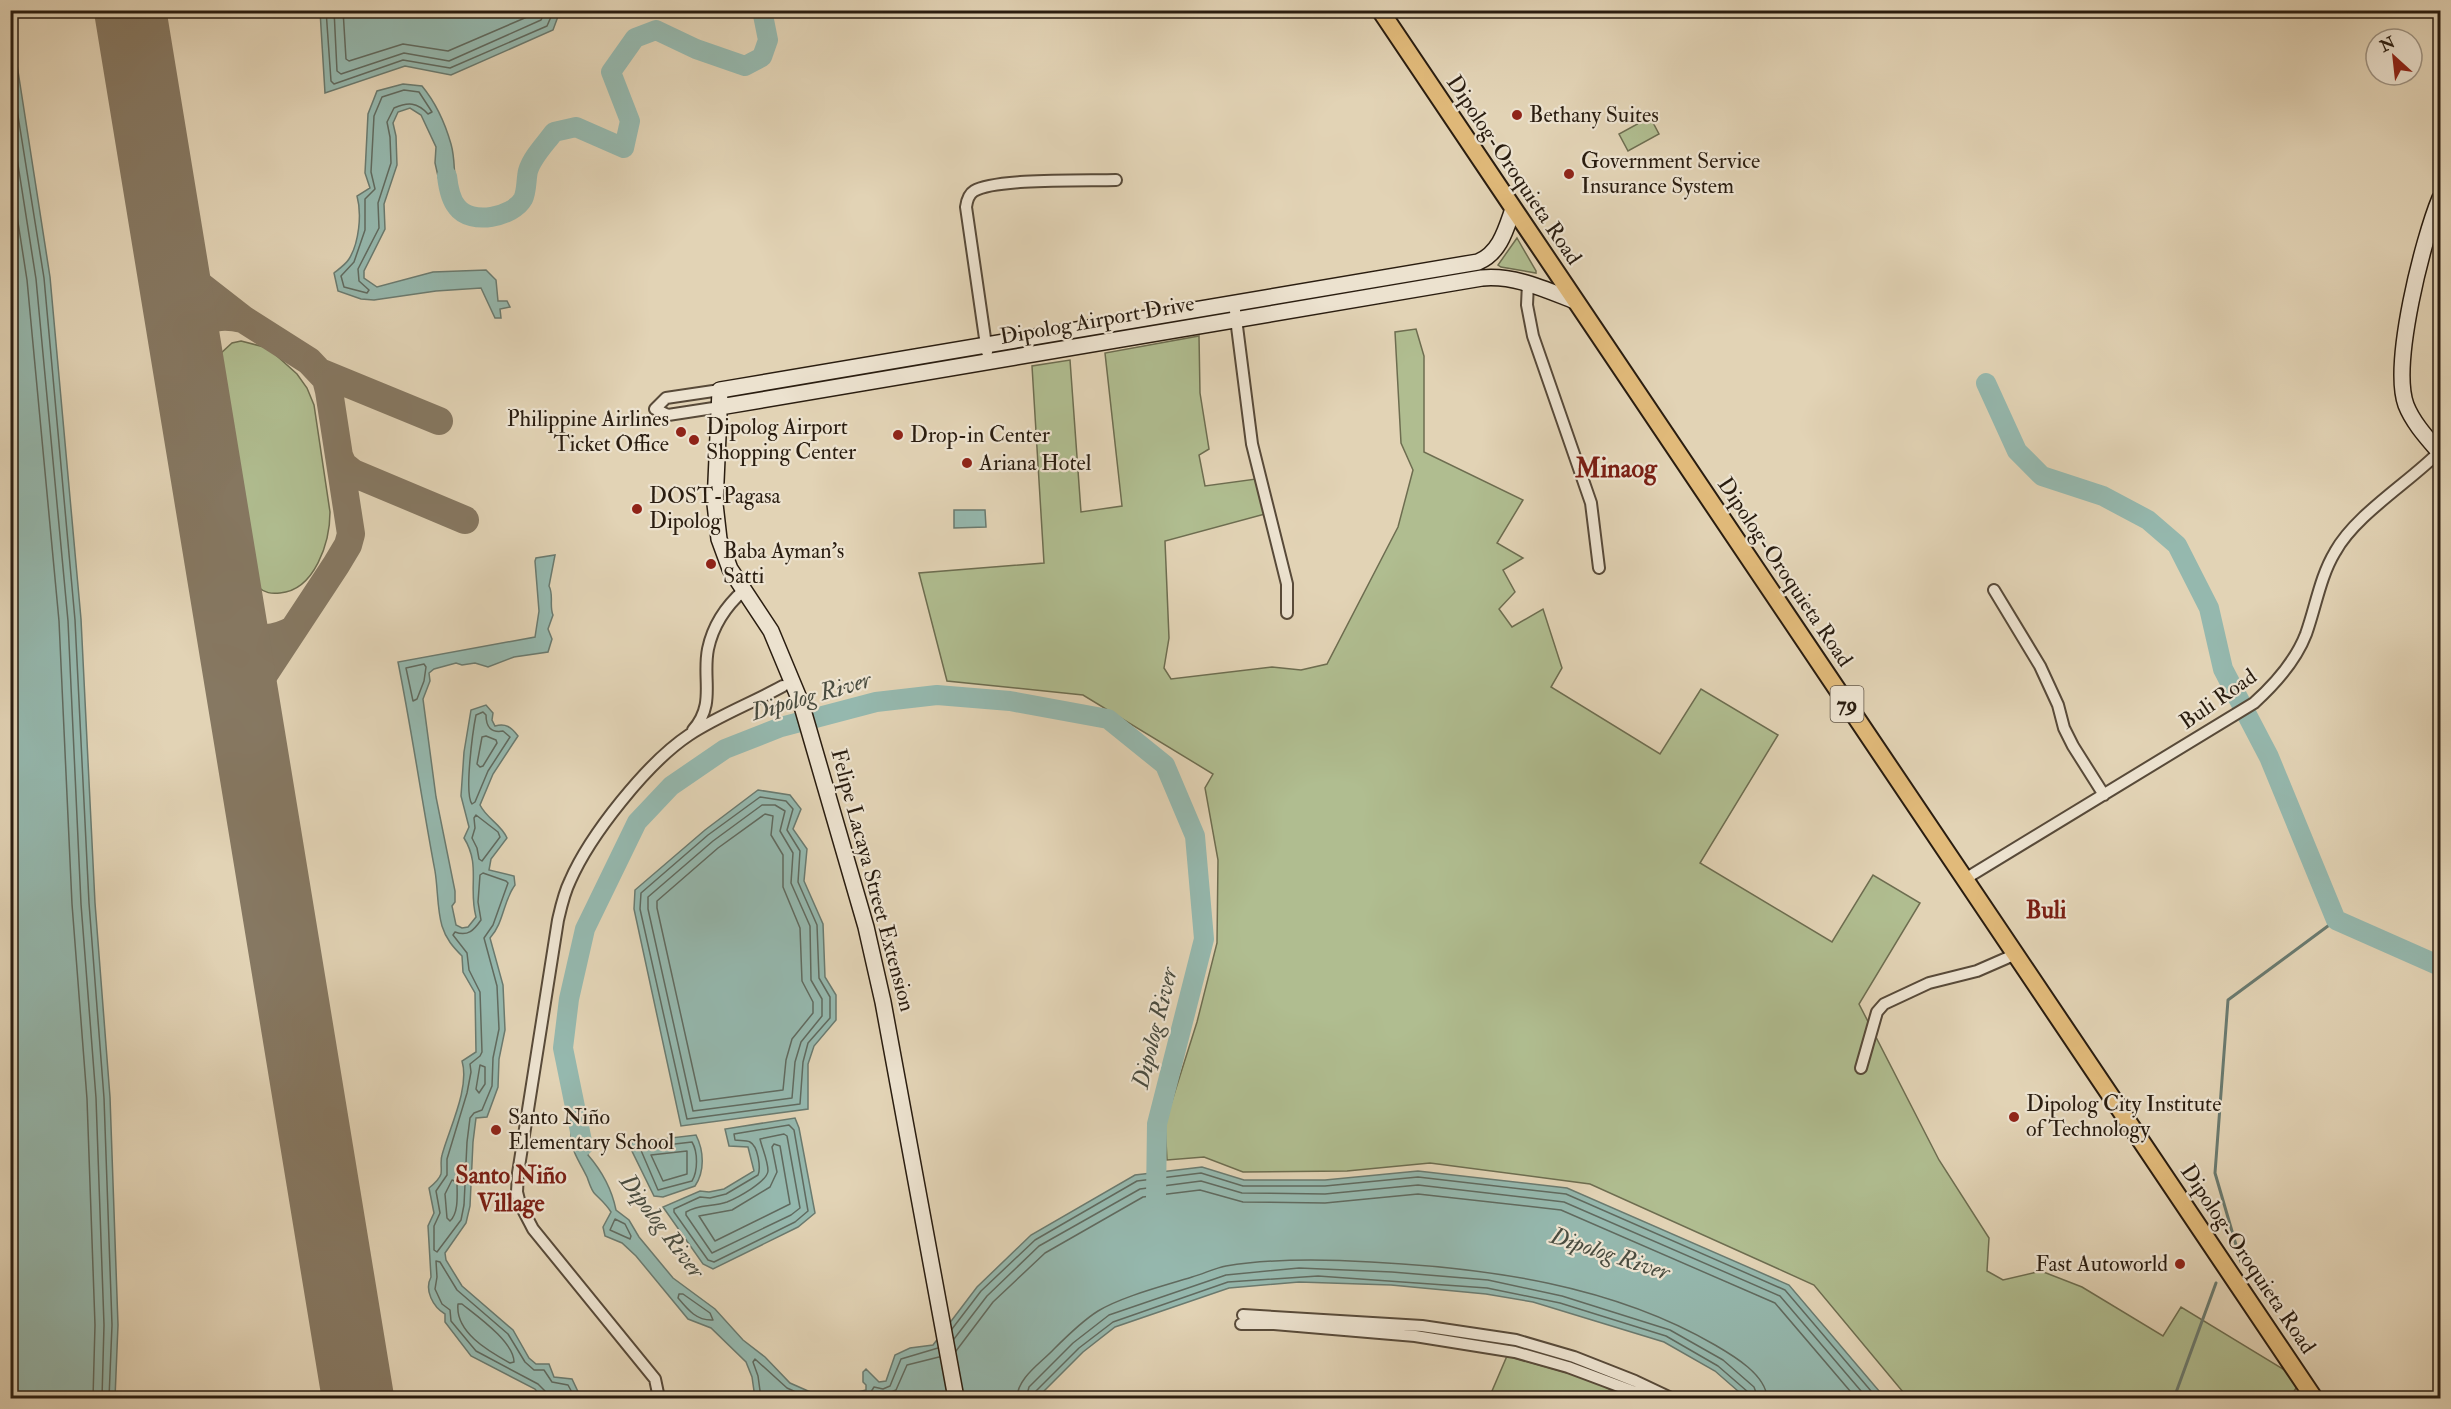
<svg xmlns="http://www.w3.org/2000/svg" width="2451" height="1409" viewBox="0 0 2451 1409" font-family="'IM FELL Double Pica',serif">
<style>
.green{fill:#b0bd90;stroke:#6d6d50;stroke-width:1.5}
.water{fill:#95b8ae;stroke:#6a7a6f;stroke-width:1.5}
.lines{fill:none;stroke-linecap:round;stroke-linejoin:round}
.shore{stroke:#606a5f;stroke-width:1.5}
.stream{stroke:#6a7a6f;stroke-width:3}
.river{stroke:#95b8ae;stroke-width:20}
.taxiway{stroke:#867862;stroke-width:28}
.runway{stroke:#867862;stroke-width:72}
.minor-casing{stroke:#584a39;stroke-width:14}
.secondary-casing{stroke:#2a1d10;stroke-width:18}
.trunk-casing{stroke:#2a1d10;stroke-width:20}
.minor{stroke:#ece2cf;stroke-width:10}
.secondary{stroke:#ece2cf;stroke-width:15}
.trunk{stroke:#e1ba7a;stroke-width:16}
.poi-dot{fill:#8f2418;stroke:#ece2cf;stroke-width:2}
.labels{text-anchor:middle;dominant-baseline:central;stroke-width:4.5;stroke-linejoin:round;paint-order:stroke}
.shield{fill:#ece2cf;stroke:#645849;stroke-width:1.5}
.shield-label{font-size:21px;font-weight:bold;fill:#2a1d10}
.poi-label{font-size:22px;fill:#2a1d10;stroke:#ece2cf;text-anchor:start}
.street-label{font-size:22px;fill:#2a1d10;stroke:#ece2cf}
.water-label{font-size:24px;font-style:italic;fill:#4a4c3f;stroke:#ece2cf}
.neighbourhood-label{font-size:24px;font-weight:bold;fill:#7a1f14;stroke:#ece2cf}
.quarter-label{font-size:26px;font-weight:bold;fill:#7a1f14;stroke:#ece2cf}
</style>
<rect width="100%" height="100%" fill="#e2d3b5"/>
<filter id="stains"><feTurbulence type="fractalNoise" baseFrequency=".00333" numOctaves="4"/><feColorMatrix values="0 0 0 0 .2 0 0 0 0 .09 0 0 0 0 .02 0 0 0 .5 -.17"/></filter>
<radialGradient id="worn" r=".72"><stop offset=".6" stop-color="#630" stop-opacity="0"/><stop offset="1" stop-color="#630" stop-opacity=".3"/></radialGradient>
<path class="green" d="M1650,117l9,17 -31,17 -9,-17z
M1517,238l19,33v2l-35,-6 -3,-2z
M1416,329l8,27v96l99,48 -26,43 26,15 -20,12 12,22 -16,17 13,18 31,-18 19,59 -11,19 109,67 41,-65 77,46 -78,128 132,79 41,-67 47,28 -61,101 80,156 50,78 -2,33 16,9 38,-9 41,16 81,49 18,-29 120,73 -11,18h-382l-94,-113 -224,-101 -160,-21 -83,8 -104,1 -39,-15 -37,3 -2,-37 32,-101 20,-79 1,-83 -13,-72 8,-14 -130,-79 -136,-14 -28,-108 125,-10 -12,-197 38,-6 11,152 41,-6 -17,-153 94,-17 1,57 9,56 -10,6 6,31 51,-7 9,35 -100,27 4,97 -5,30 7,11 101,-12 29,3 26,-6 71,-137 15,-57 -12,-27 -6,-111z
M241,341l27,7 29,26 10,14 7,17 16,107c0,30 -15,78 -50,81 -9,1 -15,0 -22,-6l-38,-233 12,-11z
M1507,1356l82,23 38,19h-138z"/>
<path class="water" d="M320,11v-1l240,1 -7,19 -102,45 -46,-9 -80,27z
M11,26l39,251 31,342 14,284 15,194 8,228 -3,73h-104z
M403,84l19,2c14,17 23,37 29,58 6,21 0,37 11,59l-15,-2 -7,-16 -5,-22 1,-16 -15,-32 -11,-7 -12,4 -5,11 3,13 1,29 -13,39 1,25 -21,42v7l13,9 56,-15 53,-2 10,10 2,21h9l3,6 -10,2 1,9h-6l-14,-30 -45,3 -62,9 -13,-1 -23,-8 -4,-18c5,-4 12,-9 15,-14 10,-16 13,-45 8,-63l13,-8 -5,-15 3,-59 9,-23z
M954,510h31l1,17 -32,1z
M555,555l-6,31c5,9 0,20 4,29l-5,14 4,10 -4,13 -34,5 -26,10 -13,-4 -13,2 -6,-2 -22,6 -5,4 1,8 -7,18 13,98 19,94v11l-3,4 4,19 6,3 6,-1 8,-10c-8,-29 5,-52 -12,-79l5,-11 -8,-31 3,-44 7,-42 15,-5 7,8 -1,7 3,6c11,-3 16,1 23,10l-25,38 -13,31c7,14 21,19 27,33l-16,21 -2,11 25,6 1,9c-12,16 -11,38 -25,53l13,47 2,45 -6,29 -1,28 -11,30 -11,1 -3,24 -3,64 -4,17 -21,30 1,7 16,26 51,44 16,28 7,6h13l5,13 18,2 9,19h-39l-7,-9 -64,-33 -26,-34v-8c-12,-7 -21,-24 -14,-37l-3,-51 6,-13 -5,-25c5,-4 10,-8 12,-14 1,-6 -1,-13 1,-19 7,-26 28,-67 20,-94l14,-9 -1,-59 -12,-21 -1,-16c-9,-9 -16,-17 -20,-30 -5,-17 -4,-37 -7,-55 -13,-69 -23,-139 -37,-209l137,-25 4,-26 -4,-50 1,-3z
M758,790l32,5 11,14 -8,20 14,20 -3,32 19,43 2,53 11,18v25l-22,26 -6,18v45l-127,17 -47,-217 1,-19 70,-60z
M795,1118l4,10 16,85 -17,14 -85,42 -10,-5 -40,-57 37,-16 9,1 15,-3 30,-18 -6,-24 -19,-1 -4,-17z
M581,1119l8,23 -1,13c13,15 24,35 28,55l13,10 10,17 34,41 42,31 28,31 22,17 25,26 34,15h11l31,-8v-5l-3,-3v-10l3,-3 13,13 7,-1 9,-26 15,-7 23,-3 44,-58 54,-52 104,-60 67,-8 42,13h81l93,-9 149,17 222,97 96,113h-139l-31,-27 -51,-29 -131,-40 -47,-8 -95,-9 -92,-3 -70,6 -114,39 -32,25 -46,46h-282l-3,-21 -6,-15 -35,-34 -23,-9 -52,-63 -14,-13 -17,-7 -2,-9 8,-15c-5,-8 -10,-12 -16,-18 -4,-4 -6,-12 -8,-17 -10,-21 -19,-28 -15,-53z
M696,1135c8,16 9,36 -1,51l-32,11 -9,-1 -26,-53z"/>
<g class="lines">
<path class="shore" d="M326,10l5,71 3,3 69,-24 47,8 97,-42 7,-16
M334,10l3,61 4,3 63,-21 45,8 92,-41 5,-10
M343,10l3,49 3,2 54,-17 45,7 86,-37 2,-4
M10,66l34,212 31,342 14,283 15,195 8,227 -3,73
M404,90l15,2 13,20 -4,2c-11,-12 -20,-12 -34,-6l-7,14 3,15 1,26 -13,40 1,25 -21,41 1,12 10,9 -2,3 -23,-6 -3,-11 13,-14 11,-32v-31l10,-10 -4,-17 3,-56 8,-19z
M10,114l26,165 32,342 13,283 15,194 8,227 -2,73
M10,171l17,109 32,341 13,283 15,195 8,226 -2,73
M424,664l2,3 -2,14 -7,18 -4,2 -7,-33z
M483,712l3,3c0,12 5,18 17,16l7,6 -22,34 -13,31 -3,2c-8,-10 1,-74 4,-89z
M486,736l10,4 1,3 -14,23 -3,1 -3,-3 5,-27z
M760,797l26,4 7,8 -6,21 13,21 -2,31 19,43 2,53 11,19v21l-22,25 -5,19 -3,42 -113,15 -47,-210 1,-16 67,-58z
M762,805h13l10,6 -5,20 13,22 -2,30 19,43 1,54 11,19v17l-21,26 -6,20 -3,36 -99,13 -45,-202v-12l65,-56z
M765,814l8,2 -2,19 12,20v32l17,41 2,53 11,21v11l-21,26 -6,21 -3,30 -83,11 -43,-193v-7l61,-53z
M476,815l22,17 2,5 -18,24 -3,-2 -2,-11 -5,-10 3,-10 -1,-10z
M483,873l23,8 2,2 -15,42 -9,13 13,48 2,43 -6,29 -1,28 -10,24 -8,3 -4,5 -3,24 -3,63 -3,15 -24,32 -3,-2v-24l6,-13 -4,-22 11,-16v-16l20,-66 4,-21 -1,-8 10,-8 2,-4 -2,-60 -11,-22 -2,-17 -14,-18 2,-3c13,5 19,-2 26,-12l-3,-18 2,-27z
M480,1065l5,2v17l-6,9 -3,-4z
M789,1125l5,5 14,81 -13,11 -81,40 -6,-2 -34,-48v-3l26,-12 10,1 16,-4 32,-19c3,-7 0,-29 -8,-33 -4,-2 -11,-1 -15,-2l-1,-6z
M784,1134l3,2 13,72 -9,7 -79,38 -26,-38v-3c13,-8 26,-5 41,-10 10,-4 40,-20 41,-31 0,-10 -6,-23 -8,-32z
M692,1142c6,10 6,29 0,39l-34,9 -18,-42z
M774,1144l6,2 10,58 -75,37 -16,-25 33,-6 38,-23 7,-15 -5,-25z
M687,1151v23l-24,7 -12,-26z
M452,1180l5,2c0,12 2,31 -7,39l-3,-3 -2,-24z
M615,1219l10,5 6,12 -1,3 -20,-9z
M683,1294l27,19 3,7c-16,1 -25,-10 -35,-22l1,-4z
M458,1304h4c15,12 52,38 52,58l-4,1c-22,-12 -55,-31 -52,-59z
M952,1329l29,-38 54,-51 102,-59 64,-8 42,13h82l93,-9 148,17 219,96 92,108
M954,1339l33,-43 52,-50 101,-57 61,-8 41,12 83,1 93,-9 146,17 216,94 87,102
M956,1351l37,-49 52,-49 98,-56 57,-7 43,12 82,1 93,-9 143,16 214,93 81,95
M548,1398l-2,-6 -8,-8 -62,-33 -25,-30 -1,-11 -8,-6 -7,-15 2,-12 -1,-16 4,1 17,28 51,44 17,28 9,8h10l8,12 16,3 7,13
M761,1398l-3,-22 -5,-14 2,-3 32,29 22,10
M855,1398l14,-3 5,-8 9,2 7,-3 11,-27 37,-11
M876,1398l20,-8 11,-25 32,-8
M1017,1398c0,-20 24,-35 37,-49 13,-13 28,-28 44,-38 25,-15 66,-25 94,-34 11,-3 23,-9 34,-11 48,-8 97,-7 145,-4 117,6 241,23 344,83 19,11 51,30 52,53
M1026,1398l3,-11 44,-44 36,-28 117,-40 73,-7 93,4 96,8 74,16 108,34 53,30 31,27 4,11
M1033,1398l2,-6 44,-44 34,-26 115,-40 90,-6 169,12 73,15 106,33 52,30 30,26 2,6"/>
<path class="stream" d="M2241,1262l-26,-89 13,-173 108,-80
M2174,1398l42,-115"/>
<path class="river" d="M447,176c1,9 4,24 10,31 14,19 56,10 66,-8 4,-8 3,-20 5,-28 4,-14 18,-28 26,-39l22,-5 48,21 6,-27 -19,-49 24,-34 21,-8 40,19 49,17 17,-9 6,-17 -6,-30
M1986,383l31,68 25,25 61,20 45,24 29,25 32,63 14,61 46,88 67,163 104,46
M583,1146l-20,-98 6,-49 16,-70 52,-107 34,-36 54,-37 56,-22 95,-25 61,-7 73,6 98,18 57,46 30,71 9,103 -47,185 -1,74"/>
<path class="taxiway" d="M168,247l25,33 50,39 66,42 17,18 3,12 22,143 -3,11 -12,20 -81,123 -4,11 -4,26
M186,353c9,-32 25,-41 57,-34
M322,373l117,48
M339,456l4,9 10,8 112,47
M230,621c24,18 36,23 63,9"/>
<path class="runway" d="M130,10l228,1388"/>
<defs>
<path id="minor" d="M1528,283l-1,22 6,31 58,167 8,65
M1234,303l18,141 35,140v29
M987,352l-21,-145c1,-7 3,-13 8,-16 22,-13 113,-10 142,-11
M720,407l-52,8 -13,-6 11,-11 54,-8
M1994,590l46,76 18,39 6,23 9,18 31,49
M693,730c23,-26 9,-51 15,-81 5,-24 18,-43 36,-59
M1965,879l289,-176c21,-19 42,-43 52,-69 10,-28 14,-57 29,-82 21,-38 75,-70 105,-101
M1861,1068l16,-56 7,-8 45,-21 48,-12 39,-17
M1243,1315l179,11 94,14 58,17 61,24 36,17
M1241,1324h33l141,12 100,16 53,15 83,31
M659,1398l-4,-19 -122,-150 -13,-25 -3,-12 1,-19 40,-253c3,-13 6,-27 12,-39 20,-46 77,-118 119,-146 29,-19 63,-32 94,-49"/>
<path id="secondary" d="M2440,198c-17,41 -49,166 -34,207 7,18 22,34 34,48
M720,407l762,-129c33,-3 62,11 93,23
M956,1398l-73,-396 -17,-75 -65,-224 -30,-72 -41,-62 -11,-30 -4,-35 5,-114 758,-128c22,-9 28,-33 35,-53"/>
<path id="trunk" d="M1380,10l934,1388"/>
</defs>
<use href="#minor" class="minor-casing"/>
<use href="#secondary" class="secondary-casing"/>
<use href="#trunk" class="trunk-casing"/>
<use href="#minor" class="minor"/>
<use href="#secondary" class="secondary"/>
<use href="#trunk" class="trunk"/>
</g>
<g class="poi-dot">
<circle cx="1517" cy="115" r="6"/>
<circle cx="1569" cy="174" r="6"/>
<circle cx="681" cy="432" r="6"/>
<circle cx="898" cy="435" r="6"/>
<circle cx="694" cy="440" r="6"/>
<circle cx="967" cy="463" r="6"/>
<circle cx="637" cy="509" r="6"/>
<circle cx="711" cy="564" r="6"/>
<circle cx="2014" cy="1117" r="6"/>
<circle cx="496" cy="1130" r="6"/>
<circle cx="2180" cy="1264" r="6"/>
</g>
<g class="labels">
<rect class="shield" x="1830.5" y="686" width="33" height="36" rx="4.5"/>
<g class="shield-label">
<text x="1847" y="704">79</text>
</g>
<g class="poi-label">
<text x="1529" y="115">Bethany Suites</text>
<text x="1581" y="161">Government Service<tspan x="1581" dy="25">Insurance System</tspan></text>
<text x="669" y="419" text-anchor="end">Philippine Airlines<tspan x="669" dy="25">Ticket Office</tspan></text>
<text x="706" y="427">Dipolog Airport<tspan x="706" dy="25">Shopping Center</tspan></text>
<text x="910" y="435">Drop-in Center</text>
<text x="979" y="463">Ariana Hotel</text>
<text x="649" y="496">DOST-Pagasa<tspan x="649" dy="25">Dipolog</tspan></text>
<text x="723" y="551">Baba Ayman's<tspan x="723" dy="25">Satti</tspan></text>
<text x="2026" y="1104">Dipolog City Institute<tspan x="2026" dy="25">of Technology</tspan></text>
<text x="508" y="1117">Santo Niño<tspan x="508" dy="25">Elementary School</tspan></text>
<text x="2168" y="1264" text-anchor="end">Fast Autoworld</text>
</g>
<g class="street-label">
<text transform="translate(1514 170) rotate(56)">Dipolog-Oroquieta Road</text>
<text transform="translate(1097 320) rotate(-10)">Dipolog Airport Drive</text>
<text transform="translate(1785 572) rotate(56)">Dipolog-Oroquieta Road</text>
<text transform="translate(2218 699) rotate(-35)">Buli Road</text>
<text transform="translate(873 880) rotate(75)">Felipe Lacaya Street Extension</text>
<text transform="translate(2248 1259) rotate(56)">Dipolog-Oroquieta Road</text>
</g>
<g class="water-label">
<text transform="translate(811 696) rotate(-16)">Dipolog River</text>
<text transform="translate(1155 1028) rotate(-76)">Dipolog River</text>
<text transform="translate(662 1226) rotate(53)">Dipolog River</text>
<text transform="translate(1610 1254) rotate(18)">Dipolog River</text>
</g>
<g class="neighbourhood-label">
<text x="2046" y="910">Buli</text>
<text x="511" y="1175">Santo Niño<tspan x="511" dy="28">Village</tspan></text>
</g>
<g class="quarter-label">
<text x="1616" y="469">Minaog</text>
</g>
</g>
<rect width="2451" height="1409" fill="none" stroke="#e2d3b5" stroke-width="36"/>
<rect x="12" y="12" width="2427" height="1385" fill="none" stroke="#2a1d10" stroke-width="3"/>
<rect x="18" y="18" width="2415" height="1373" fill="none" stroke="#2a1d10" stroke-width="1.5"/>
<g transform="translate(2394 57) rotate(333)"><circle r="28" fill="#ece2cf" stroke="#9e9383" stroke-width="1.5"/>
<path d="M0-4.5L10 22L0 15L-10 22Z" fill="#8f2418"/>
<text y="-9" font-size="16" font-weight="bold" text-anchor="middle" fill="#2a1d10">N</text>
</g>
<rect width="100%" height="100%" filter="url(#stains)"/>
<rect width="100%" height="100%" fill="url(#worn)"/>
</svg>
